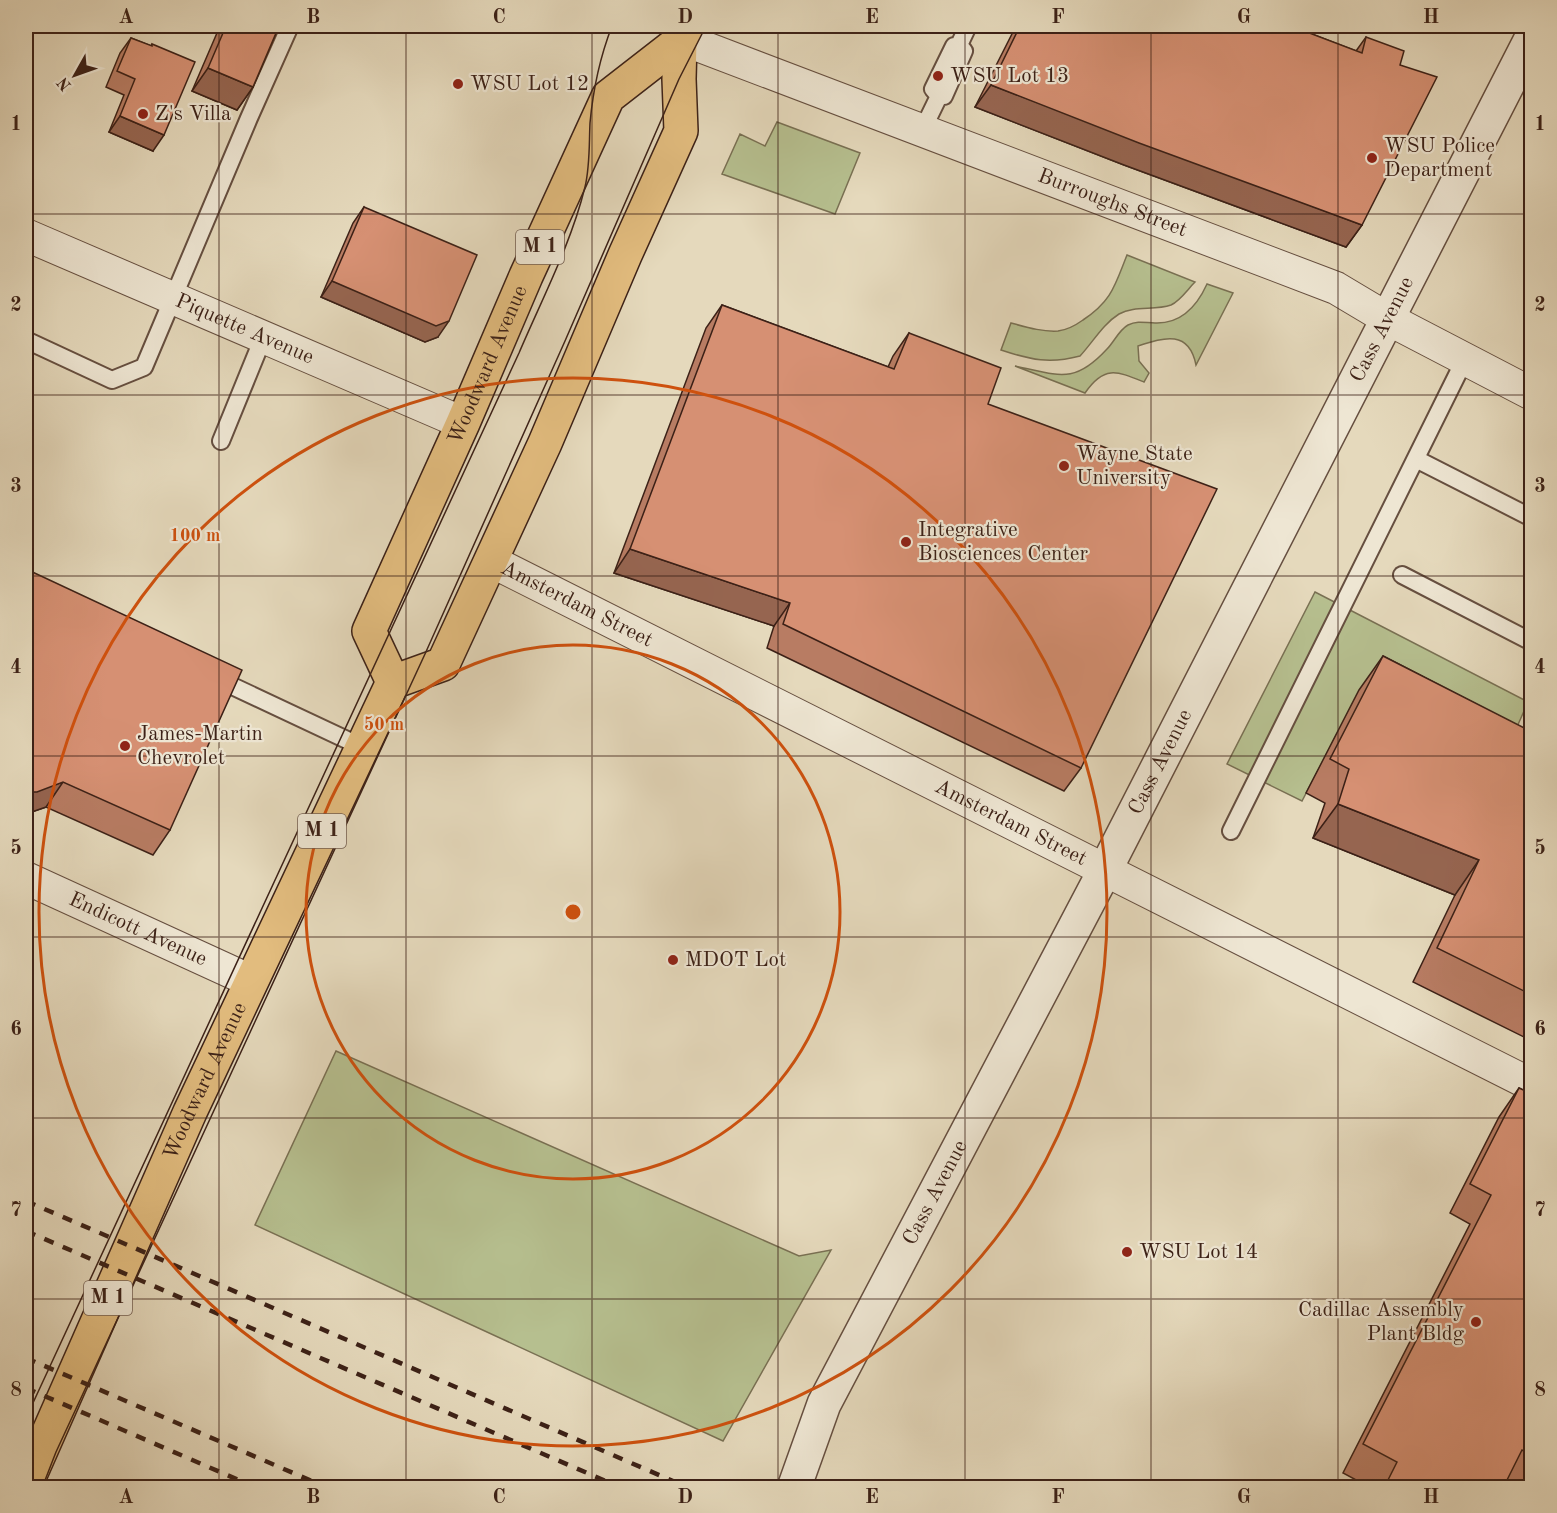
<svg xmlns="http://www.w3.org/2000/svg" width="1557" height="1513" viewBox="0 0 1557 1513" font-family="'Old Standard TT',serif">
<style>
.green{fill:#b6bf8f;stroke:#797053;stroke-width:1.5}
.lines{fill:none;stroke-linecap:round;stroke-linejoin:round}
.service-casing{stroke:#664f40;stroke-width:20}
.minor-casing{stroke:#664f40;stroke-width:34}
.tertiary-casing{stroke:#664f40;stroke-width:36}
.primary-casing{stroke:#3c2117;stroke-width:36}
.service{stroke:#eee6d3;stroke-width:16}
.minor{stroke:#eee6d3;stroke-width:32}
.tertiary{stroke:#eee6d3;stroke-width:33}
.primary{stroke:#e2bc7e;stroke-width:33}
.tram{stroke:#3c2117;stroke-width:1.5}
.rail{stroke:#3c2117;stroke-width:4.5;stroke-dasharray:10 10;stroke-linecap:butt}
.wall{fill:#b87c63;stroke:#3c2117;stroke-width:1.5}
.shaded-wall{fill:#966550;stroke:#3c2117;stroke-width:1.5}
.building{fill:#d69073;stroke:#3c2117;stroke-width:1.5}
.grid{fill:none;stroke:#3c2117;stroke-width:1.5;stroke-opacity:0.55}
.ring{fill:none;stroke:#ce510e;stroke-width:3}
.poi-dot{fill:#8f2418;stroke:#eee6d3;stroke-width:2}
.labels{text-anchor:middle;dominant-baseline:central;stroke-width:4.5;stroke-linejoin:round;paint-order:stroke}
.shield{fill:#eee6d3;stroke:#715c4f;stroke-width:1.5}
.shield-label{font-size:20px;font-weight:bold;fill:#3c2117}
.poi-label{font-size:21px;fill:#3c2117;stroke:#eee6d3;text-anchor:start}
.street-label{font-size:21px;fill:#3c2117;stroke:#eee6d3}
.centre{fill:#ce510e;stroke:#eee6d3;stroke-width:3}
.ring-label{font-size:18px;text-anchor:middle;font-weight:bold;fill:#ce510e;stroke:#eee6d3;stroke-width:4.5;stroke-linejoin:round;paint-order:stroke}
.neatline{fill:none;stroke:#3c2117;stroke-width:2}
.grid-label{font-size:20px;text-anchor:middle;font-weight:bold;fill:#3c2117}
</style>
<rect width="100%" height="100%" fill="#e5d9bc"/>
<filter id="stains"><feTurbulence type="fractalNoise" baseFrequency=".00333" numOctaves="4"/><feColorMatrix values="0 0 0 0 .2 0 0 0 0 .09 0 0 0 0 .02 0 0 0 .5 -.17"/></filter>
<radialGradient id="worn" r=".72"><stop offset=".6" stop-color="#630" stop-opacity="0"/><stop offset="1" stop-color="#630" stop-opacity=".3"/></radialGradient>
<path class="green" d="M777,122l83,31 -25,61 -113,-40 18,-40 25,12z
M1127,255l68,27c-7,7 -15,19 -24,23 -17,6 -36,0 -52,9 -16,10 -26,28 -39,42 -30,8 -49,4 -79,-6l10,-27c15,4 31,9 47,8 9,-1 18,-6 25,-11 29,-19 32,-35 44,-65z
M1207,284l26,9 -37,72c-7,-35 -31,-28 -58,-19l1,15 10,12 -5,9c-27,-11 -40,-17 -59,11l-70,-27c44,9 59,19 92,-17 7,-7 12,-19 21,-24 10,-5 18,-2 27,-2 26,1 42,-17 52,-39z
M1315,592l213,110 -27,61 -141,-73 -58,111 -75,-37z
M336,1051l463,205 32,-6 -108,191 -468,-216z"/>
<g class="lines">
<defs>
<path id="service" d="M959,45l9,-19
M922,131l17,-35h5l20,-45 -5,-6 -5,1 -21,43 6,7
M26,340l86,40 32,-13 105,-249 41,-92
M221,441l42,-103
M1416,459l116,59
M1402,575l130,67
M213,677l149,70
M1231,831l234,-472"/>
<g id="minor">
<path id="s1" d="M680,41l15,3 641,244 52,31 144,75"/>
<path id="s2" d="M26,235l437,188"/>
<path id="s3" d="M491,561l1041,524"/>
<path id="s4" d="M26,878l225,103"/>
</g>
<g id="tertiary">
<path id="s5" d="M794,1488l30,-84 281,-534 427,-833"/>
</g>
<g id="primary">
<path id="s6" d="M393,682l-24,-51 94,-208 63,-147 82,-179 72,-56"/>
<path id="s7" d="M26,1484l164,-372 203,-430 50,-18 102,-221 80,-188 56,-124 -2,-52 1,-38 7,-15"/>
</g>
</defs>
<use href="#service" class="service-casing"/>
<use href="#minor" class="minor-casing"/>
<use href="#tertiary" class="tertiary-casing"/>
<use href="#primary" class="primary-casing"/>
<use href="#service" class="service"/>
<use href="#minor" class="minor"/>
<use href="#tertiary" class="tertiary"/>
<use href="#primary" class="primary"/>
<path class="tram" d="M26,1418l493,-1065c23,-54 52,-109 66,-166 5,-21 4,-42 5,-64 3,-33 10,-66 22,-97
M42,1488l14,-36 369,-798 140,-313 114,-262 27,-53"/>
<path class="rail" d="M26,1201l663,287
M26,1231l596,257
M26,1358l302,130
M26,1388l231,100"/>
</g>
<path class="wall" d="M220,26h59l-26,61 -16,23 -45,-19z
M1016,26h275l65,25 10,-14 34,28 -38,160 -16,22 -222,-82 -149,-58z
M131,38l20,8 1,-2 1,107 -44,-19 15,-37 -18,-8 14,-34z
M1532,166v8l-4,-1z
M364,207l74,130 -13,5 -104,-45 32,-74z
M722,305l166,62 5,-11 16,-23 79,71 93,364 -17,23 -297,-143 7,-22 -160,-53 92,-245z
M26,569l144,261 -17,25 -107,-48 -20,7z
M1383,656l149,77v308l-119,-59 42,-87 -142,-57 12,-35 -19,-10 53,-103z
M1519,1088l13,6v394h-15l-11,-6 -3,6h-132l-28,-15 127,-249 -20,-11 49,-96z"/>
<path class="shaded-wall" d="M208,68l45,19 -16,23 -45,-19z
M991,85l371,140 -16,22 -222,-82 -149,-58z
M120,116l44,19 -11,16 -44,-19z
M332,281l117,40 -11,16 -13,5 -104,-45z
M630,549l160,54 -16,23 -160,-53z
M63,782l-17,25 -20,7v-14l5,-8z
M1338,804l141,56 -24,35 -142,-57z"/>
<path class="building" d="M226,26h53l-26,61 -45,-19z
M1020,26h271l71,27 4,-16 38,14 -4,14 37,12 -75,148 -223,-82 -148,-58z
M131,38l21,8v-2l43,18 -31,73 -44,-19 15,-37 -18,-8z
M364,207l113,48 -28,66 -13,5 -104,-45z
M722,305l172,64 15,-36 92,35 -13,36 229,85 -136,279 -298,-144 7,-21 -160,-54z
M26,569l216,101 -72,160 -107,-48 -26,10h-6l-5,-3z
M1383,656l149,76v263l-95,-47 42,-88 -141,-56 11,-35 -19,-10z
M1519,1088l13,6v361l-10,-5 -19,38h-119l13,-26 -34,-18 128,-249 -21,-11z"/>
<path class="grid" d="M219,26v1462M406,26v1462M592,26v1462M778,26v1462M965,26v1462M1151,26v1462M1338,26v1462M26,214h1506M26,395h1506M26,576h1506M26,756h1506M26,937h1506M26,1118h1506M26,1299h1506"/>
<g class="ring">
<circle cx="573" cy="912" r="267"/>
<circle cx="573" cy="912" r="534"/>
</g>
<g class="poi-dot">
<circle cx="938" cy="76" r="6"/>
<circle cx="458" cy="84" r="6"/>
<circle cx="143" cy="114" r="6"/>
<circle cx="1372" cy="158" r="6"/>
<circle cx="1064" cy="466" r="6"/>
<circle cx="906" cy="542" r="6"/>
<circle cx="125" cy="746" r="6"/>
<circle cx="673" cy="960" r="6"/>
<circle cx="1127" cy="1252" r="6"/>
<circle cx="1476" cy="1322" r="6"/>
</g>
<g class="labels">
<g class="shield">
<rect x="516" y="230" width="48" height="34" rx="4.5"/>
<rect x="298" y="814" width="48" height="34" rx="4.5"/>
<rect x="84" y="1281" width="48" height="34" rx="4.5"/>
</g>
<g class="shield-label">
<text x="540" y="247">M 1</text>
<text x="322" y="831">M 1</text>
<text x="108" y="1298">M 1</text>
</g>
<g class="poi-label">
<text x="950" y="76">WSU Lot 13</text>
<text x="470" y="84">WSU Lot 12</text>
<text x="155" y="114">Z's Villa</text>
<text x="1384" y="146">WSU Police<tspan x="1384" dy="24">Department</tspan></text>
<text x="1076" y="454">Wayne State<tspan x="1076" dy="24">University</tspan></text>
<text x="918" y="530">Integrative<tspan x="918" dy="24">Biosciences Center</tspan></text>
<text x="137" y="734">James-Martin<tspan x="137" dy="24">Chevrolet</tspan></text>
<text x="685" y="960">MDOT Lot</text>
<text x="1139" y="1252">WSU Lot 14</text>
<text x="1464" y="1310" text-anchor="end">Cadillac Assembly<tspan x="1464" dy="24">Plant Bldg</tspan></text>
</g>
<g class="street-label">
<text stroke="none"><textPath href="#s1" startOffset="462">Burroughs Street</textPath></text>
<text stroke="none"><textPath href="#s2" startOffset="238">Piquette Avenue</textPath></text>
<text stroke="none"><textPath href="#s5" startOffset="1300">Cass Avenue</textPath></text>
<text stroke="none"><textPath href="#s6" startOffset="348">Woodward Avenue</textPath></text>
<text stroke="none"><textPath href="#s3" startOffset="96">Amsterdam Street</textPath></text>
<text stroke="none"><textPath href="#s5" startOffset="814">Cass Avenue</textPath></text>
<text stroke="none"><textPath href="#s3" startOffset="582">Amsterdam Street</textPath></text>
<text stroke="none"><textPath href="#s4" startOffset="123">Endicott Avenue</textPath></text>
<text stroke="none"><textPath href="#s7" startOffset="441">Woodward Avenue</textPath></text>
<text stroke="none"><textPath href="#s5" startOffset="328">Cass Avenue</textPath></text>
</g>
</g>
<circle cx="573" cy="912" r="9" class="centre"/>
<g class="ring-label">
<text x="195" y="541">100 m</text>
<text x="384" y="730">50 m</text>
</g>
<rect width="1557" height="1513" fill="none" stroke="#e5d9bc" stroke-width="66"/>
<g transform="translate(75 75) rotate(230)" stroke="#eee6d3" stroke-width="4.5" paint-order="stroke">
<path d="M0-4.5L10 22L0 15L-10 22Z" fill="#3c2117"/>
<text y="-9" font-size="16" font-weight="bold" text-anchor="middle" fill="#3c2117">N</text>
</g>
<rect x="33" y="33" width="1491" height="1447" class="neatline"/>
<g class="grid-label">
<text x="126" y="23">A</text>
<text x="313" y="23">B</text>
<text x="499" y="23">C</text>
<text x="685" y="23">D</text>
<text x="872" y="23">E</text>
<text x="1058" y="23">F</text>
<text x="1244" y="23">G</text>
<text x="1431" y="23">H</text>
<text x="16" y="130">1</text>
<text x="1540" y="130">1</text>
<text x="16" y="311">2</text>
<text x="1540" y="311">2</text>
<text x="16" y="492">3</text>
<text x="1540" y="492">3</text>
<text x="16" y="673">4</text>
<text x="1540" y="673">4</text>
<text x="16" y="854">5</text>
<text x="1540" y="854">5</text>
<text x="16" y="1035">6</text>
<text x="1540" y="1035">6</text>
<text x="16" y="1216">7</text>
<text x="1540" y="1216">7</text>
<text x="16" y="1396">8</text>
<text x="1540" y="1396">8</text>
<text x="126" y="1503">A</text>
<text x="313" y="1503">B</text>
<text x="499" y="1503">C</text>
<text x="685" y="1503">D</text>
<text x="872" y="1503">E</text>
<text x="1058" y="1503">F</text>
<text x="1244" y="1503">G</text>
<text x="1431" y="1503">H</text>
</g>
<rect width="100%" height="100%" filter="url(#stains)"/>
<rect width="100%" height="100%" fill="url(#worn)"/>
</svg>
